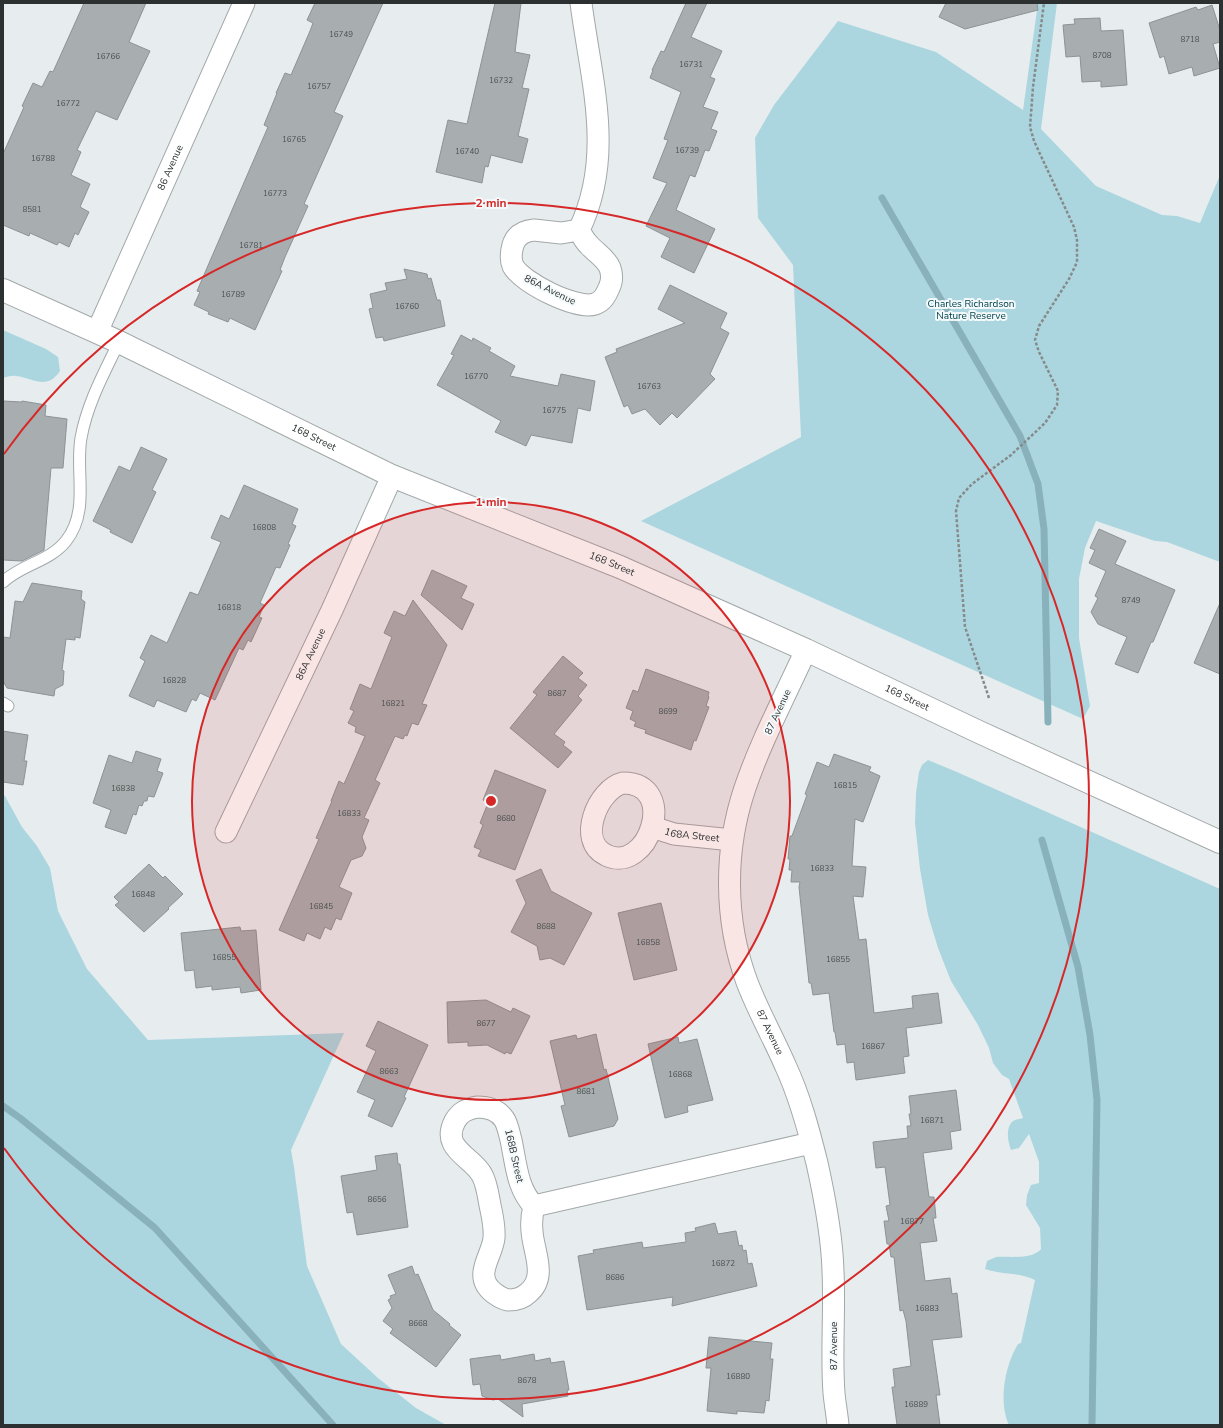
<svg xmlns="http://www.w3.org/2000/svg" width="1223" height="1428" viewBox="0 0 1223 1428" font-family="'Nunito Sans',sans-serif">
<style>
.green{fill:#acd6df}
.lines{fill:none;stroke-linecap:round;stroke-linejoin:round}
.stream{stroke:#88b1bb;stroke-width:7}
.building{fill:#a8aeaf;stroke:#8d9394}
.lane-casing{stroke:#a3a8a9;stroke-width:13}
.street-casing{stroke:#a3a8a9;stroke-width:23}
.secondary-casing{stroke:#a3a8a9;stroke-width:24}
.path{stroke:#858a8a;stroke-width:2.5;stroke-dasharray:3 2;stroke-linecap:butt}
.lane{stroke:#fff;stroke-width:11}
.street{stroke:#fff;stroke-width:21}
.secondary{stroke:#fff;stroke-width:22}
.ring{fill:none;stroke:#d62828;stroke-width:2}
.labels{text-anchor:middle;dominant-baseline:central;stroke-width:4;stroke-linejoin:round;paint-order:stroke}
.number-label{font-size:8px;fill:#4c5050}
.street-label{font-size:10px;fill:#2d3030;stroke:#f4fafb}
.park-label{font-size:10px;fill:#00414c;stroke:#f4fafb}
.centre{fill:#d62828;stroke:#f4fafb;stroke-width:2}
.ring-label{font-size:12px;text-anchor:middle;font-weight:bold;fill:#d62828;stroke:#f4fafb;stroke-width:4;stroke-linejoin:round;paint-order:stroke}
</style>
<rect width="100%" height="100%" fill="#e7edee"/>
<path class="green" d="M1038,3h19l-16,126 55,57 66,29 15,1 23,7 20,-48v387l-53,-20 -12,-1 -59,-20 -11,27 -6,31v59l11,68 -7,13 -442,-198 160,-84 -8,-172 -35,-47 -3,-80 19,-33 64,-84 98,31 87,58z
M3,330l43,19 12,8 2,14c-14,20 -26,7 -44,5 -4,-1 -9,1 -13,2z
M928,760l29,12 263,117v536h-211c-11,-23 -4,-60 9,-81l3,-1 14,-63c-16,-8 -33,-5 -50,-11l2,-8c3,-1 6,-3 9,-4 12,-1 36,3 45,-8l-1,-21 -14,-23 1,-10 4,-10 8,-2v-21l-10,-28 -10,14 -8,2c-3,-8 -6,-22 2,-29 3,-2 8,-2 10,-3l-14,-39 -7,-4 -9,-12 -4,-15 -11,-23 -27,-44 -13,-33 -10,-33 -8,-46 -5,-46 1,-30 3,-21 3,-7z
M3,795l2,1 17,31 15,19 13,22 8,43 29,58 61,71 196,-7 -53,117 3,17 13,99 34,78 37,34 38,30 30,17h-443z"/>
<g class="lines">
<path class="stream" d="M882,198l138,238 18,48 6,45 4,193
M1042,840l36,127 12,68 7,65 -5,325
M3,1106l17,12 135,110 178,197"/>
</g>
<path class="building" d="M84,3h62l-17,39 21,9 -33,69 -21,-9 -19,39 4,2 -10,23 19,9 -10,23 9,5 -11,23 -3,-2 -6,14 -10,-5 -2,3 -27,-12 -1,3 -26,-11v-71l21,-47 -2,-1 11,-23 9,4 8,-16 3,1z
M315,3h68l-49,109 9,4 -39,88 4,2 -23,51 -5,13 2,1 -27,59 -25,-12 -2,4 -20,-8 1,-2 -15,-7 6,-13 -3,-1 71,-164 -4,-2 13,-32h-1l9,-20 6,2 19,-44 3,-8 -6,-3z
M495,3h26l-6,49 15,3 -8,33 7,1 -11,47 10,3 -6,24 -31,-8 -3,12 -3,-1 -3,17 -46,-11 12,-52 19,4z
M686,3h21l-16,34 31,14 -12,26 5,2 -12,28 15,5 -7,17 6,2 -8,20 -4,-1 -10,27 -5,-2 -14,35 39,19 -21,44 -33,-16 9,-19 -24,-12 21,-43 -14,-5 15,-38 -4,-1 17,-47 -31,-14 3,-8h-1l9,-19 3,1z
M946,3h91l1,7 -73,19 -26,-12z
M1212,5l8,25v12l-7,2 7,24 -26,8 -2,-9 -23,7 -5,-18 -4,2 -11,-35 47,-16 2,3z
M1100,18l1,13 22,-1 4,55 -26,2v-6l-19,1 -2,-26 -14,1 -3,-32 12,-1 -1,-5z
M404,269l23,5 1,5 3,-1 6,22h3l5,26 -61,15 -1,-4 -7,1 -7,-29 4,-1 -3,-14 17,-4 -2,-7 22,-4z
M670,285l57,28 -7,15 9,5 -19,41 5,5 -38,39 -5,-5 -12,12 -15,-16 -13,5 -4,-9 -4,2 -19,-50 12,-5 -1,-3 69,-26 -27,-14z
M461,335l11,6 1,-3 18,10 -2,3 26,15 -5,10 48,10 3,-12 34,7 -5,30 -12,-3 -6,35 -41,-8 -5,11 -31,-14 6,-11 -64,-36 17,-30 -3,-1z
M3,401l19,1v-1l24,4 -1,11 22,3 -4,49h-12l-7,82 -22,11 -19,-1z
M141,447l26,12 -15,31 4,2 -24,51 -22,-11 1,-2 -18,-9 26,-55 11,5z
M244,485l54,24 -6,15 4,2 -8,18 2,1 -10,23 -4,-1 -16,36 4,2 -5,12 3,1 -11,24 -3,-2 -5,10 -4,-2 -24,52 -15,-7 -4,8 -4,-2 -6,13 -29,-12 -3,7 -25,-11 16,-35 -5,-3 11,-23 16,8 23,-51 8,3 23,-53 -10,-4 10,-23 8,4z
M1099,529l27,12 -11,23 60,26 -22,52h-2l-13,31 -23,-9 12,-27 -29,-13 -7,-12 7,-14 -3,-2 11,-25 -17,-8 6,-13 -5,-2z
M432,570l35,16 -6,12 13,6 -12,26 -41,-35z
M32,583l50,8 -1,8 4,3 -5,36 -5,-1v3l-9,-1 -4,31 2,1 -1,14 -8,4 -1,7 -47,-8 -4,-7v-44l7,1 5,-37 8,1z
M413,600l34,45 -25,59 5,1 -9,20 -6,-2 -5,13 -2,-1 -2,4 -8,-3 -20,44 5,3 -16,35 5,2 -7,17 4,11 -4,8 -11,4 -12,27 13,6 -11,27 -5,-2 -5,12 -6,-3 -5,12 -13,-6 -3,8 -25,-11 40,-91 -3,-1 16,-37h-1l8,-20 5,3 21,-48 -10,-4 1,-5 -8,-4 6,-12 -4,-2 10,-25 11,5 21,-52 -8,-4 10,-22 11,5z
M1220,603v71l-26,-11z
M563,656l20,17 -5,5 9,7 -9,11 4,4 -28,34 11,8 -2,3 9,7 -14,16 -48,-40 27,-33 -4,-3z
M646,669l63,23 -1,4 1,1 -3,9 3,1 -13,34 -2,-1 -3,10 -46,-17 1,-3 -12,-4 2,-4 -6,-3 3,-8 -7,-3 7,-18 5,2z
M3,731l25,4 -4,26h3l-4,24 -20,-3z
M136,751l25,8 -4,12 6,2 -9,24 -6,-1 -1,5h-3l-2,5 -3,-1 -3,10 -3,-1 -7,20 -21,-7 6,-17 -18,-7 16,-48 23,8z
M834,754l37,13 -2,4 11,5 -17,46 -8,-3 -3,47 14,1 -3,30 -10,-1 6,44 7,-1 8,74 39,-5 -1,-12 26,-3 4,30 -36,5 3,28 -6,1 2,16 -49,7 -2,-18 -7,1 -2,-19 -8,1 -2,-13h-1l-5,-39 -16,2 -2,-12h-2l-10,-96 1,-5h-9l1,-12h-3l1,-11h-2l2,-23h2l15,-41 -2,-1 12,-32 12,5z
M495,770l51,20 -31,80 -37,-14 3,-6 -7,-3 9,-22 -3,-2 8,-20 -5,-3z
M149,864l14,14 2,-2 18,18 -15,14 1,1 -25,23 -29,-27 4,-3 -5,-5z
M541,869l10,22 41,22 -28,52 -14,-7 -10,2 -3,-14 -26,-14 15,-29 -10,-23z
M661,903l16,67 -43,10 -16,-67z
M240,927l1,4 15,-1 5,60 -20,3 -1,-6 -28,3v-4l-16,2 -2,-18 -9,1 -4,-38z
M486,1000l25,12 2,-4 17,8 -19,38 -5,-2 -1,2 -18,-9 -19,1v-4l-20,1 -1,-41z
M378,1021l50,24 -24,52 2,1 -14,29 -24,-11 7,-16 -18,-8 19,-41 -10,-5z
M596,1034l8,36 2,-1 12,50 -4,7 -45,11 -8,-31 4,-1 -15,-64 26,-6 1,4z
M678,1037l1,6 18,-4 16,61 -26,6 1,6 -23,6 -17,-74z
M956,1090l5,40 -11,2 2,17 -29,4 6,44h5l2,21h-3l4,23 -17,2 5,38 25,-3 2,16 5,-1 5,44 -30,3 8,55h-4l4,30h-43l-5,-38h3l-2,-18 18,-3 -5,-45 -3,-11 -3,1 -6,-54h-3l-2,-13h-2l-3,-23h5l-3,-15 4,-1 -5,-38 -9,1 -3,-26 35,-4 -1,-12h4l-2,-12h2l-2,-18z
M397,1153l1,11h2l8,63 -51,8 -4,-23 -6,1 -6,-37 36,-6 -2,-14z
M715,1223l3,11 18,-3 3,15 3,-1 1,6 3,-1 2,14 4,-1 5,23 -85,20 1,-9 -86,13 -9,-54 16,-3 -1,-3 49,-8 1,6 43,-6 -1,-9 11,-2 -1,-3z
M412,1266l3,9 3,-1 15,36 17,14 -1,1 12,10 -25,32 -46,-34 3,-4 -10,-8 9,-13 -4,-8 3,-2 -1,-2 6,-2 -8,-19z
M709,1337l63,6 -2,16h3l-4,42 -3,-1 -2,13 -27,-2v3l-30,-3 4,-43h-5z
M534,1354l1,7 15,-3 1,5 13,-2 5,29h-2l1,6 -46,8 1,13 -25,-18 -5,1 -11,-4 -2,-12 -7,1 -3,-26 30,-4 1,5z"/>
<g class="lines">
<defs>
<path id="lane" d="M3,582c19,-18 46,-20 63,-41 24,-31 9,-68 15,-103 6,-34 23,-65 38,-96
M3,703l5,3"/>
<g id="street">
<path d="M534,230l27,3 18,-3c3,6 6,11 10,15 7,8 17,13 21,23 2,6 2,14 -1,20 -3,7 -6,13 -14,16 -18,6 -73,-21 -82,-38 -3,-7 -2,-14 0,-21 3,-10 11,-14 21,-15z"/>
<path d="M579,230c36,-75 12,-149 2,-227"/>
<path id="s1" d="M97,332l147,-329"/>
<path id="s2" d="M806,650c-21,46 -45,91 -61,138 -21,62 -21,132 2,194 11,29 27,57 39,85 14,30 23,64 31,96 8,36 15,72 16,108 2,41 -2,82 1,122 1,11 3,21 4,32"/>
<path d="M623,783c57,0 25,93 -17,72 -30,-14 -8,-66 17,-72z"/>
<path id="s3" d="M652,827l22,7 58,6"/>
<path id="s4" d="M226,832l106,-222 60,-134"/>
<path d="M477,1107c10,0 21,3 27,12 4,6 5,14 7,21 5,23 6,49 23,66 -2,8 -3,16 -2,25 1,20 16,46 -4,62 -5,5 -13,7 -20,7 -5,-1 -10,-4 -14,-7 -22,-17 -2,-36 0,-55 1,-12 -2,-23 -4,-33 -2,-10 -3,-21 -8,-30 -9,-18 -42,-26 -27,-54 5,-9 12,-12 22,-14z"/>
<path d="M534,1206l277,-63"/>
</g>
<g id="secondary">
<path id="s5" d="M3,290l116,52 273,134 228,91 186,83 173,82 241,110"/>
</g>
</defs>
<use href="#lane" class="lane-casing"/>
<use href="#street" class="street-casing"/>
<use href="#secondary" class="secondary-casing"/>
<path class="path" d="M989,698l-24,-71 -9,-116 3,-13 13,-14 39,-29 34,-32 12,-18 1,-14 -19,-39 -4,-12 4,-14 30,-47 8,-17v-22l-3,-13 -40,-86 -4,-14 3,-40 11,-84"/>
<use href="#lane" class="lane"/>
<use href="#street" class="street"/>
<use href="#secondary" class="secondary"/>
</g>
<circle cx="491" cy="801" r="299" fill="#d62828" fill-opacity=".12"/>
<g class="ring">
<circle cx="491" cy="801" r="299"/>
<path d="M4 454A598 598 0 1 1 4 1148"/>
</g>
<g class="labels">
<g class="number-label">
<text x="341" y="34">16749</text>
<text x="1190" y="39">8718</text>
<text x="1102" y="55">8708</text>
<text x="108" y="56">16766</text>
<text x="691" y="64">16731</text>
<text x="501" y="80">16732</text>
<text x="319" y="86">16757</text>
<text x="68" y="103">16772</text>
<text x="294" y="139">16765</text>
<text x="687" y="150">16739</text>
<text x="467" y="151">16740</text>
<text x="43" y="158">16788</text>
<text x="275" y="193">16773</text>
<text x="32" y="209">8581</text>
<text x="251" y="245">16781</text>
<text x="233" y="294">16789</text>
<text x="407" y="306">16760</text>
<text x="476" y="376">16770</text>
<text x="649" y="386">16763</text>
<text x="554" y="410">16775</text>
<text x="264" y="527">16808</text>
<text x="1131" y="600">8749</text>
<text x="229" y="607">16818</text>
<text x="174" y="680">16828</text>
<text x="557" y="693">8687</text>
<text x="393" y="703">16821</text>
<text x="668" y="711">8699</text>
<text x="845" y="785">16815</text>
<text x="123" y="788">16838</text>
<text x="349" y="813">16833</text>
<text x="506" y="818">8680</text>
<text x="822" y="868">16833</text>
<text x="143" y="894">16848</text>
<text x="321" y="906">16845</text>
<text x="546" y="926">8688</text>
<text x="648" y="942">16858</text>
<text x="224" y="957">16855</text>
<text x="838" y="959">16855</text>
<text x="486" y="1023">8677</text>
<text x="873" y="1046">16867</text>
<text x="389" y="1071">8663</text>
<text x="680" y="1074">16868</text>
<text x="586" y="1091">8681</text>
<text x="932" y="1120">16871</text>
<text x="377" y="1199">8656</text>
<text x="912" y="1221">16877</text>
<text x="723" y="1263">16872</text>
<text x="615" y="1277">8686</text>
<text x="927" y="1308">16883</text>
<text x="418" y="1323">8668</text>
<text x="738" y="1376">16880</text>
<text x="527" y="1380">8678</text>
<text x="916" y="1404">16889</text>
</g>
<g class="street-label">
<text stroke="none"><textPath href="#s1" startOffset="180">86 Avenue</textPath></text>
<text transform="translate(550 290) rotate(26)">86A Avenue</text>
<text stroke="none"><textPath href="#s5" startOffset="344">168 Street</textPath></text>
<text stroke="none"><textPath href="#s5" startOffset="668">168 Street</textPath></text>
<text stroke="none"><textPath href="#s4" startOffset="197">86A Avenue</textPath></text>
<text stroke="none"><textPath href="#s5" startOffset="992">168 Street</textPath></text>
<text transform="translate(778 712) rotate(-65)">87 Avenue</text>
<text stroke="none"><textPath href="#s3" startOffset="41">168A Street</textPath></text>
<text stroke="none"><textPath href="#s2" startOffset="404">87 Avenue</textPath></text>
<text transform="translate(514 1156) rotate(77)">168B Street</text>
<text transform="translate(834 1346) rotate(-90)">87 Avenue</text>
</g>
<g class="park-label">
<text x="971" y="304">Charles Richardson<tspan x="971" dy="12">Nature Reserve</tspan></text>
</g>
</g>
<circle cx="491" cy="801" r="6" class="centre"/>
<g class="ring-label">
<text x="491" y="207">2 min</text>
<text x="491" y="506">1 min</text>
</g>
<rect width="1223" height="1428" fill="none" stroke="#2d3030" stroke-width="8"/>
</svg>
